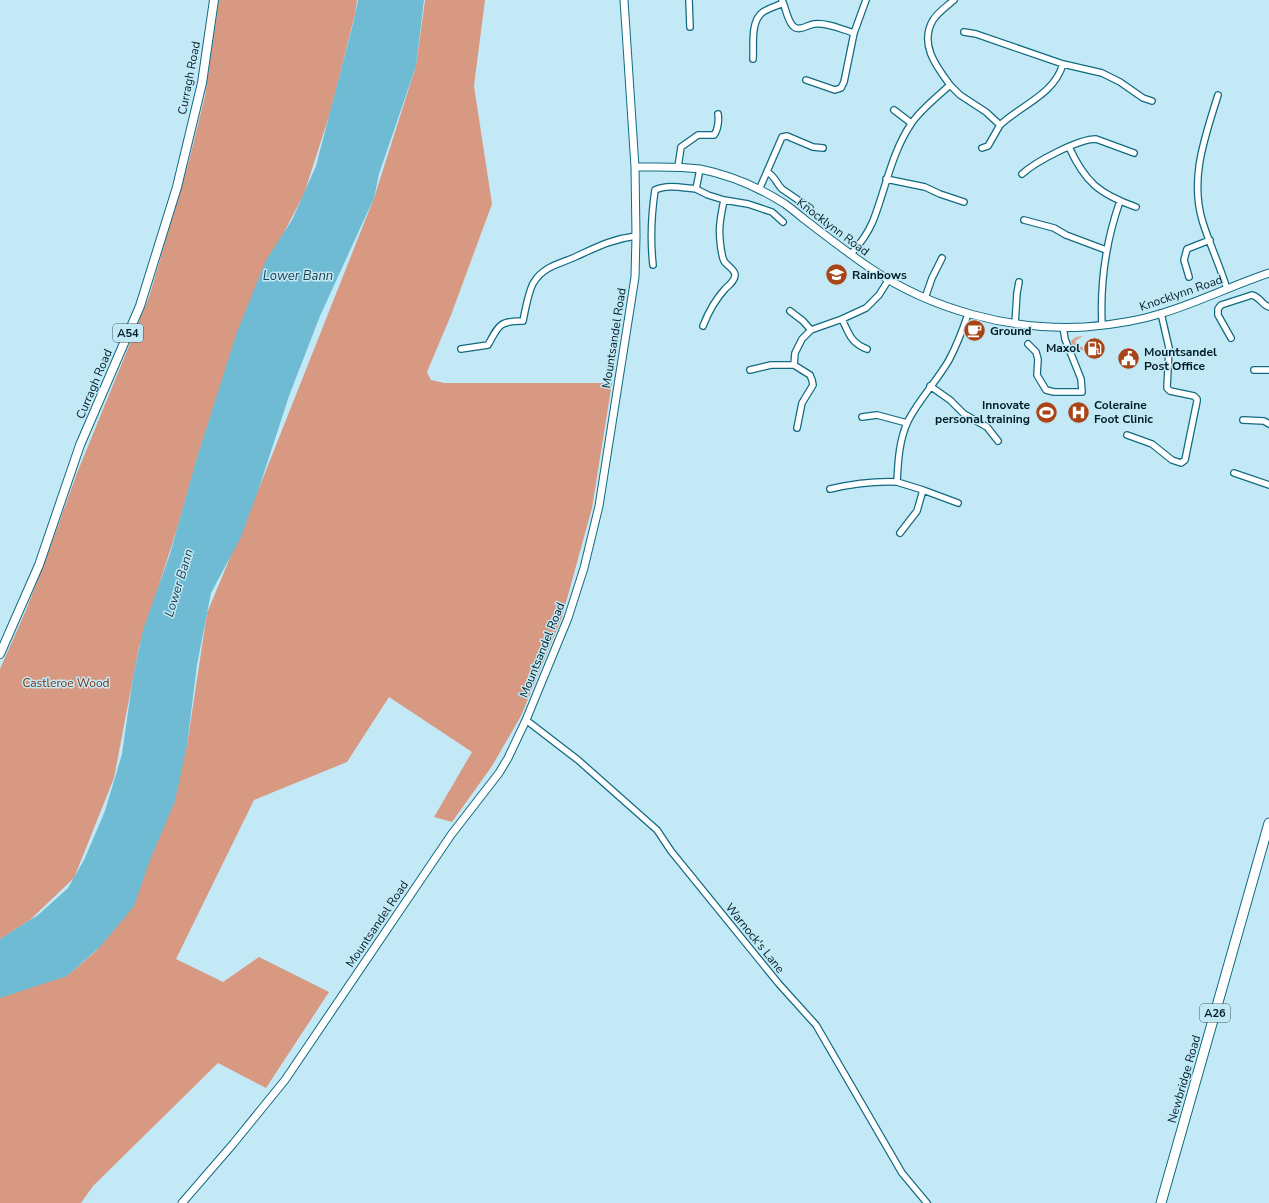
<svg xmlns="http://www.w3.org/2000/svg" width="1269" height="1203" viewBox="0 0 1269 1203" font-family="'Nunito Sans',sans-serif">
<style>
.green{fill:#dda089}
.forest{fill:#d89982}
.water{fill:#6fbbd4}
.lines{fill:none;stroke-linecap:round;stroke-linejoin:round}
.minor-casing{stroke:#106a81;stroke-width:8}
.tertiary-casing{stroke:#106a81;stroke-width:9}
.primary-casing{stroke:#106a81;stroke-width:10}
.trunk-casing{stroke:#106a81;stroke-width:11}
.minor{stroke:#fff;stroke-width:5.5}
.tertiary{stroke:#fff;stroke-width:7}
.primary{stroke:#fff;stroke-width:8}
.trunk{stroke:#fff;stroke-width:9}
.labels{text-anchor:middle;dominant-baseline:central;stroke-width:3;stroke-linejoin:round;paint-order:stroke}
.shield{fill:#c4e9f6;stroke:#3b5b66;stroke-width:1}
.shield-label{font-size:11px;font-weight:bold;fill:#001e28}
.street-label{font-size:12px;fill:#001e28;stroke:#c4e9f6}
.poi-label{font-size:12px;font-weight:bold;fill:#001e28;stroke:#c4e9f6;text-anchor:start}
.park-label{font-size:12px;fill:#7d3211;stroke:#c4e9f6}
.water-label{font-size:13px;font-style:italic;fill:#1d414c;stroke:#c4e9f6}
</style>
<rect width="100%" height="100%" fill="#c4e9f6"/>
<path class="green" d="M1083,336l-8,5 3,7 4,-2 1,4 -2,1 -1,-2 -5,1 -4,-9 5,-4z"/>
<path class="forest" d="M219,0h138l-2,14 -24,96 -27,84 -48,92 -31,86 -27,83 -21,74 -38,118 -25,131 -40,100 -44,42 -30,19v-270l26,-59 21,-54 30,-83 72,-176 40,-136 16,-65z
M425,0h60l-11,86 18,118 -41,111 -24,57 4,8 13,3h168l-20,125 -30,109 -41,99 -29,50 -40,56 -18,-5 38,-65 -83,-55 -42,65 -93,38 -78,159 47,23 36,-25 70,35 -63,96 -48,-25 -125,123 -12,17h-81v-208l67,-19 30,-26 90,-205 20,-132 52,-125 115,-290 42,-132z"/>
<path class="water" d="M358,0h66l-8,66 -37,108 -5,24 -54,118 -31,80 -30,92 -18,49 -30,56 -14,72 -10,80 -12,56 -25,59 -16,46 -33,40 -34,30 -67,22v-59l38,-24 30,-27 16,-28 21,-49 17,-57 11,-77 10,-47 27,-76 26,-93 41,-129 29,-72 26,-40 24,-54 37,-142z"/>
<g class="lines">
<defs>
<path id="minor" d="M689,0l1,27
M782,0c4,8 5,20 11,26 6,6 14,-1 21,-2 13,-2 29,6 40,9
M964,32l12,2 87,30 39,9 18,9 23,16 9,3
M753,59c1,-14 -3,-38 10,-47 6,-4 14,-6 20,-9
M806,80l29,10 6,-2 3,-6 10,-49 12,-33
M950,85l10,10 26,17 14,13c21,-20 54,-30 63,-61
M1218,95c-13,42 -29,84 -15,128 7,22 17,43 24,66
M894,110l17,13
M1069,147c16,35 30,47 67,60
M982,148l6,-2 12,-21
M678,167l3,-20 17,-12h16c4,-5 5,-15 4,-21
M767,172c8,4 9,11 15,17l28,19
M1022,174c13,-12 56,-35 74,-35l38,14
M886,179l39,8 15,7 24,8
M696,189l12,6 16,5 24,4 24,8 11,10
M759,190l23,-53 5,-1 26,11 10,1
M1024,220l30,8 12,7 40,15
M851,254c9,-10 17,-21 22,-33 13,-33 18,-67 38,-97 10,-15 26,-27 39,-39 -14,-19 -31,-41 -17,-65 5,-8 14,-14 21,-20
M653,265c-3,-27 -2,-48 2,-75 13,-6 28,-2 41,-1l4,-20
M1189,277l-5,-17 3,-11 23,-9
M925,298l7,-20 10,-20
M790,311l13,10 8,9
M842,319c7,15 9,24 25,30
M1015,324l2,-31 2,-11
M1102,325c-2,-42 4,-84 18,-124
M703,326c5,-13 12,-26 22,-37 4,-4 10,-8 10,-14 0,-6 -8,-9 -11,-14 -2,-4 -2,-8 -3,-12 -3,-20 -1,-29 3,-49
M1231,338l-13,-23v-6l3,-4 31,-10c8,2 10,10 17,12
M1028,344l8,8 2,7 -1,16 9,15 8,2h28l-1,-13 -16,-40 -2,-12
M461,349l27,-4c11,-20 11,-24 35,-24 2,-10 6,-32 11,-39 10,-16 26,-18 41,-25 22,-10 37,-18 61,-21
M794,365l16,10 2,5 1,5 -11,18 -5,25
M750,370l21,-5h23l1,-12 7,-14 9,-9 31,-11 24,-11 13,-13 10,-16
M1254,370h15
M930,386l20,14 14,14 23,13 11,14
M862,417l15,-2 30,8
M1243,420l21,1 5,3
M1127,435l25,9 20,16 9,3 4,-3 12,-59v-2l-3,-3 -24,-5 -3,-3 2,-40 -8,-35
M1234,473l35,12
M897,482l26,8 35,13
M830,489c22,-5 44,-8 67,-7 1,-20 2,-42 11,-61 11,-22 29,-40 41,-61 8,-15 14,-31 19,-46
M900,533l17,-22 6,-21
M526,720l52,40 79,70 14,21 108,133 37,41 86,148 25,30"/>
<path id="tertiary" d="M635,167c22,0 44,-1 65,2 30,6 60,19 85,35 7,5 13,10 19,15 22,17 44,34 66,49 62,42 141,63 215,59 27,-2 53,-6 78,-14 36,-11 70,-28 106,-40
M182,1203l51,-59 52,-64 166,-245 48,-62 9,-15 18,-38 42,-102 16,-50 15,-62 36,-229 1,-41 -1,-69 -11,-167"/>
<path id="primary" d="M0,654l39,-89 41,-120 60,-139 37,-119 25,-104 12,-83"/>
<path id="trunk" d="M1161,1203l108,-380"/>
</defs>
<use href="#minor" class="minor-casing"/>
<use href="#tertiary" class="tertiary-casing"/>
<use href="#primary" class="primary-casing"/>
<use href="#trunk" class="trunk-casing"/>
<use href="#minor" class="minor"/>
<use href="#tertiary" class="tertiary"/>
<use href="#primary" class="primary"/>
<use href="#trunk" class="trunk"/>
</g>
<defs>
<symbol id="school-disc" viewBox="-11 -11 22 22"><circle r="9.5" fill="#a94417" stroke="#c4e9f6"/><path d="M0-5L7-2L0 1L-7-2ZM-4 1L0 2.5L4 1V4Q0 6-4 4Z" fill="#fff"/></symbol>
<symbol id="cafe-disc" viewBox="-11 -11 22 22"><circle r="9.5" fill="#a94417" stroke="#c4e9f6"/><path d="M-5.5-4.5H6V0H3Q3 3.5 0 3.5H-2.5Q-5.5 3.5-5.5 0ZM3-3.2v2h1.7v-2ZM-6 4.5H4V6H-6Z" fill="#fff"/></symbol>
<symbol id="fuel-disc" viewBox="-11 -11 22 22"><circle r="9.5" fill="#a94417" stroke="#c4e9f6"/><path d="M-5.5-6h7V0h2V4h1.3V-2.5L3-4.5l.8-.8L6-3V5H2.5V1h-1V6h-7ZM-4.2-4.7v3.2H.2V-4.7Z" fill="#fff"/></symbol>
<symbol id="civic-disc" viewBox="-11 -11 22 22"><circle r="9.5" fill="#a94417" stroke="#c4e9f6"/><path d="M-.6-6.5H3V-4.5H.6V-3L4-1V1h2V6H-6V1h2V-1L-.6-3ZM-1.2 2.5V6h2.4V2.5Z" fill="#fff"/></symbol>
<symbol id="stadium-disc" viewBox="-11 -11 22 22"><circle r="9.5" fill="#a94417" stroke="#c4e9f6"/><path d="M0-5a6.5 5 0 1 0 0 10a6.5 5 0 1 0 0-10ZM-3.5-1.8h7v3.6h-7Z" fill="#fff"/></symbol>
<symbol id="hospital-disc" viewBox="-11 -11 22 22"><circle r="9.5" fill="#a94417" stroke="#c4e9f6"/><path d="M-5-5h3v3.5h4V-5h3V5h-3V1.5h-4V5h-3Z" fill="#fff"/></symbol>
</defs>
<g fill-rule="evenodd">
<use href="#school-disc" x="824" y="262" width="25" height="25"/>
<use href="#cafe-disc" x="962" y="318" width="25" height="25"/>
<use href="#fuel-disc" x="1082" y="336" width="25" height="25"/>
<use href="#civic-disc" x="1116" y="346" width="25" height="25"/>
<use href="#stadium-disc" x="1034" y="400" width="25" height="25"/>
<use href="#hospital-disc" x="1066" y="400" width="25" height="25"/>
</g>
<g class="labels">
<g class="shield">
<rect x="113" y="324" width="30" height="18" rx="3"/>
<rect x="1200" y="1004" width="30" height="18" rx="3"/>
</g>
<g class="shield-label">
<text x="128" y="333">A54</text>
<text x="1215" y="1013">A26</text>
</g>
<g class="street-label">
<text transform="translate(189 78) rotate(-79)">Curragh Road</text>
<text transform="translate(833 227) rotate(37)">Knocklynn Road</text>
<text transform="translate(1181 293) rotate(-19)">Knocklynn Road</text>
<text transform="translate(614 338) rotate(-81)">Mountsandel Road</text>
<text transform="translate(94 384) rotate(-67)">Curragh Road</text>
<text transform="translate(542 650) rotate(-68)">Mountsandel Road</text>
<text transform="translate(377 924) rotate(-56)">Mountsandel Road</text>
<text transform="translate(755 938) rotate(51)">Warnock's Lane</text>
<text transform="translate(1184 1079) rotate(-74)">Newbridge Road</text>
</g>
<g class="poi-label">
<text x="852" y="275">Rainbows</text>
<text x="990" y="331">Ground</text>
<text x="1080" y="348" text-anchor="end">Maxol</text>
<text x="1144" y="352">Mountsandel<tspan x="1144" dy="14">Post Office</tspan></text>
<text x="1030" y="405" text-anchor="end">Innovate<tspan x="1030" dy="14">personal training</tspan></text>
<text x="1094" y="405">Coleraine<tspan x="1094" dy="14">Foot Clinic</tspan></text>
</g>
<g class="park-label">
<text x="66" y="683">Castleroe Wood</text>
</g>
<g class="water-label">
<text x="298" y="276">Lower Bann</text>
<text transform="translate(179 583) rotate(-73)">Lower Bann</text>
</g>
</g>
</svg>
